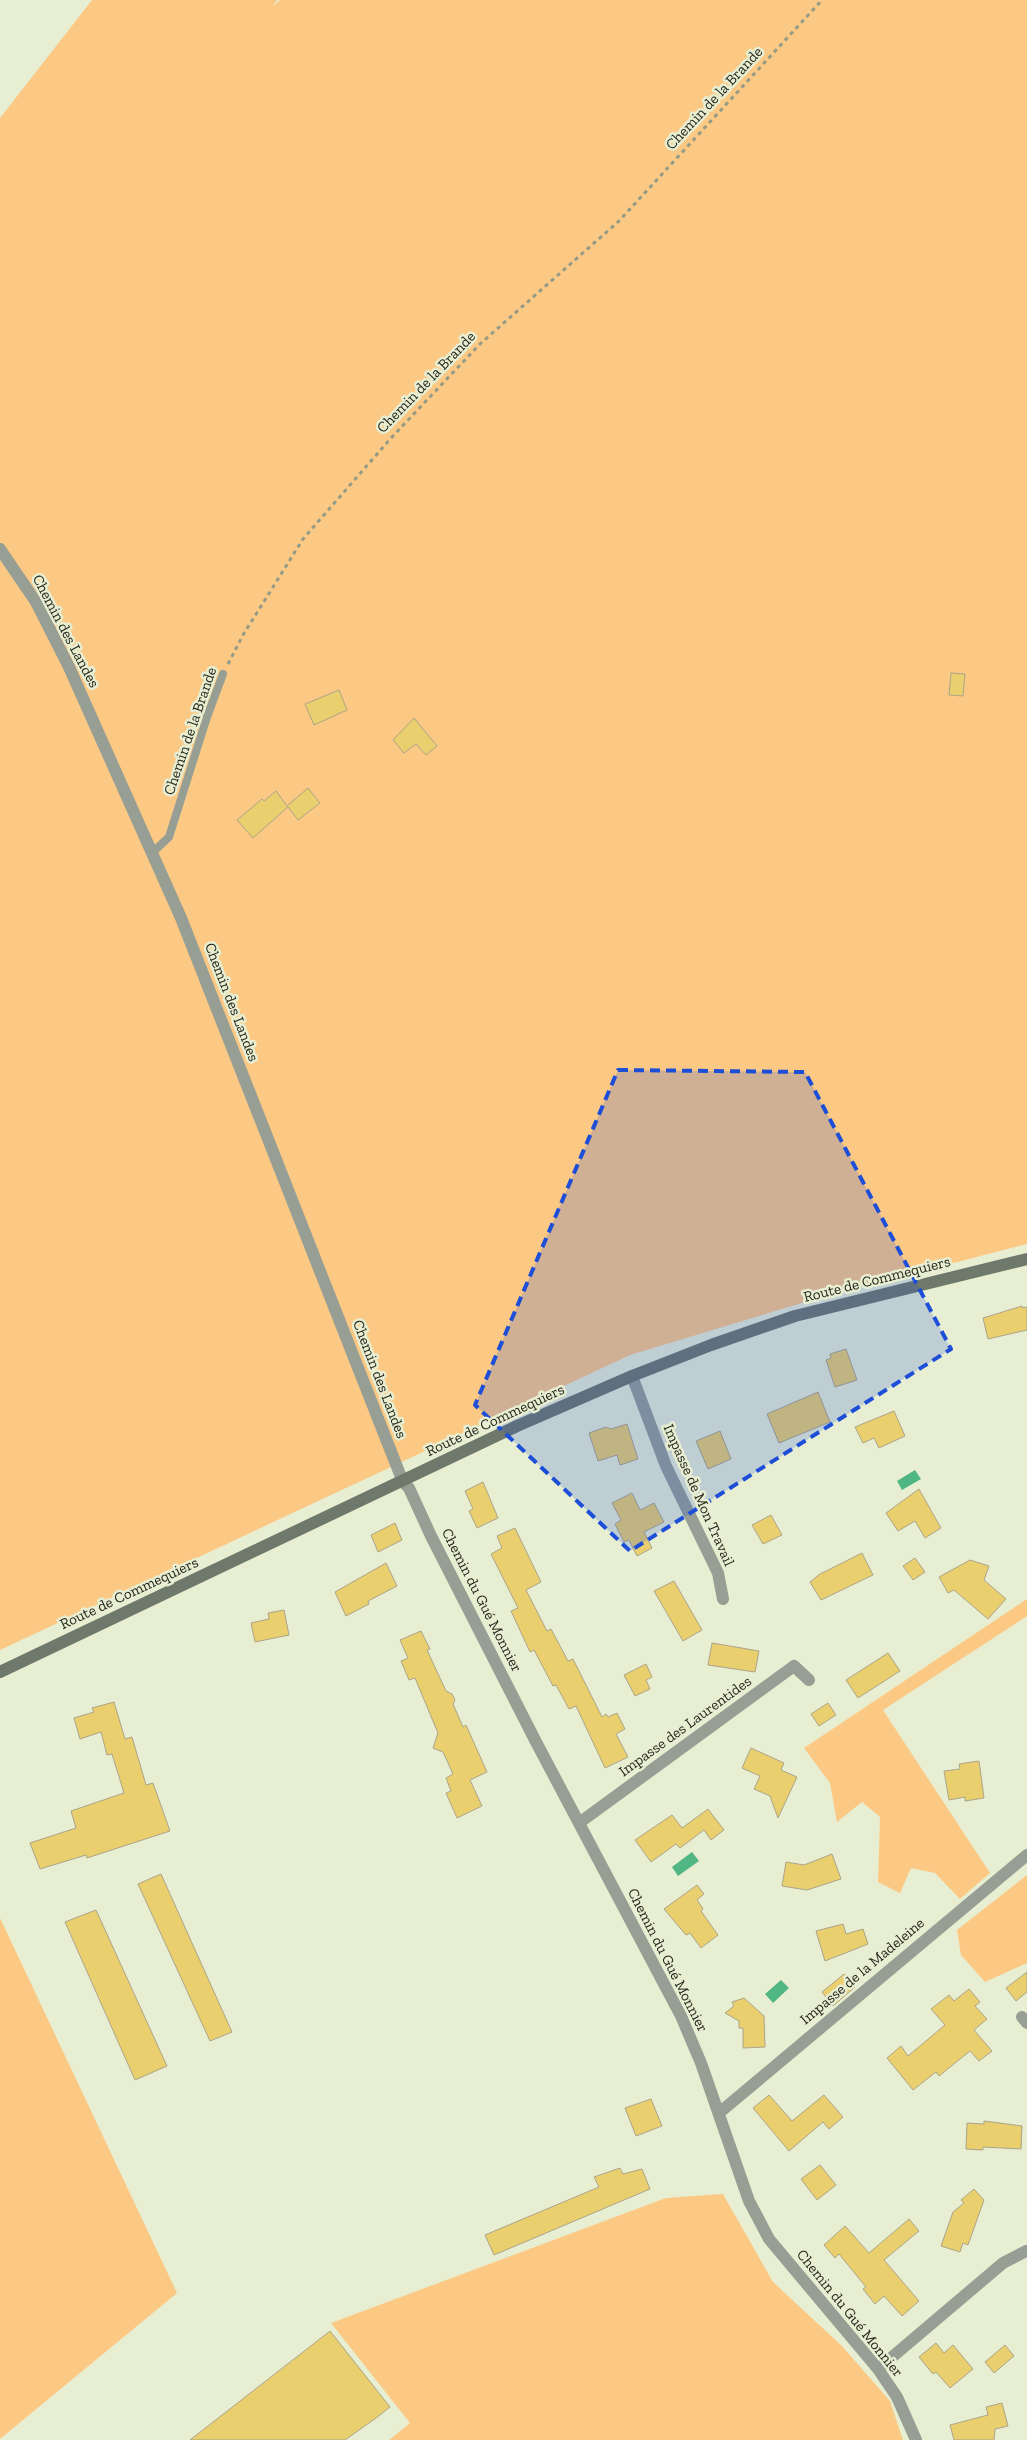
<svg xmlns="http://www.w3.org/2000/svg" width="1027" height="2440" viewBox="0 0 1027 2440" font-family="'Zilla Slab',serif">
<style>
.green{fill:#fcc985}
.water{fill:#4fb684}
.building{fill:#e9cf6d;stroke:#aba48b}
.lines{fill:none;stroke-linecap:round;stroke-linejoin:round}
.path{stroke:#959a85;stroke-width:3;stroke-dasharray:4 4;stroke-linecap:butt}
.lane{stroke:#979e94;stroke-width:8}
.street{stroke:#979e94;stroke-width:12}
.secondary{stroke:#6f796b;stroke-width:12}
.marked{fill:#1d4ed8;fill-opacity:0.2;stroke:#1d4ed8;stroke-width:4;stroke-dasharray:10 6;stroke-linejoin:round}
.labels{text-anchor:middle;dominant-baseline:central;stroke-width:5;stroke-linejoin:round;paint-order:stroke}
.street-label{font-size:15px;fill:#24261b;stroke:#e8eed2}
</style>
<rect width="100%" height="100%" fill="#e8eed2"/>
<path class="green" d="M92,0h185l-4,6 7,-6h747v1244l-212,55 -185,56 -630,295v-1532z
M1027,1599v17l-144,94 107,163 -30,26 -25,-26 -24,-5 -11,25 -22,-11 2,-65 -18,-15 -25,20 -7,-39 -26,-35z
M1027,1875v88l-42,19 -24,-27 -4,-25z
M0,1918l177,375 -177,146z
M723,2194l50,88 69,64 48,55 13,39h-514l21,-17 -79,-100 335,-125z"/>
<path class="water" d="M915,1470l6,9 -19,11 -5,-9z
M692,1852l7,9 -21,15 -6,-9z
M781,1980l8,8 -16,15 -8,-9z"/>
<path class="building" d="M951,673l14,1 -2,22 -14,-1z
M339,690l8,20 -33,15 -9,-21z
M414,718l23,28 -11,9 -10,-11 -12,9 -11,-13z
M308,788l12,15 -22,17 -10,-13 -35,31 -16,-18 25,-21 2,2 12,-10 11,15z
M1022,1306l1,2 4,-1v23l-39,9 -5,-21z
M846,1349l11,31 -22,7 -9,-27 5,-2 -1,-4z
M818,1392l12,30 -51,21 -12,-29z
M894,1411l11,25 -26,12 -5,-10 -11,5 -8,-16z
M627,1424l11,35 -18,6 -3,-10 -19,6 -9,-28 17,-6 5,2z
M720,1431l11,28 -23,10 -12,-28z
M483,1482l15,36 -21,10 -8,-17 4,-2 -8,-18z
M919,1489l22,39 -16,10 -10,-17 -17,10 -12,-18z
M632,1493l8,17 14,-7 10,19 -20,10 8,16 -15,8 -8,-16 -5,2 -9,-18 6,-4 -9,-17z
M771,1515l11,20 -19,9 -11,-19z
M395,1523l7,17 -24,12 -7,-17z
M515,1528l26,54 -15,8 21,41 4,-2 17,32 5,-2 29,58 4,-3 2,3 9,-4 8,16 -9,5 12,23 -23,11 -29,-62 -7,3 -13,-24 -3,1 -19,-36 -4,2 -19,-41 7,-3 -27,-54 11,-6 -5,-12z
M862,1553l11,22 -52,25 -11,-18 10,-8z
M915,1558l10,14 -12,8 -10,-14z
M970,1560l19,6 -5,14 22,19 -18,20 -34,-29 -6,3 -9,-16z
M386,1563l11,23 -29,15 1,3 -23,12 -11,-24z
M674,1581l28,49 -19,11 -29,-50z
M284,1610l5,25 -34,7 -4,-19 18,-4 -1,-6z
M421,1631l9,18 -3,1 19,41 6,3 3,6 -2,4 10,23 3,-2 21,47 -17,8 12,26 -25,12 -11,-25 5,-2 -5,-13 7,-4 -10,-22 -10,-4 5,-15 -23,-55 -6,2 -8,-19 7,-3 -8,-18z
M712,1643l47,8 -4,21 -47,-7z
M888,1653l12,18 -42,27 -12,-18z
M646,1664l6,13 -6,3 4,9 -15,7 -11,-21z
M114,1702l11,37 7,-2 14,48 7,-2 17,48 -83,27 -1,-3 -46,14 -10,-26 46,-15 -5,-17 53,-18 -12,-39 -5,1 -6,-23 -21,7 -6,-21 20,-6 -2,-4z
M828,1703l8,12 -17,11 -8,-12z
M751,1748l33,15 -3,7 16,7 -19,41 -8,-22 -16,-7 6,-13 -18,-8z
M979,1761l5,37 -19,3v-4l-16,3 -5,-29 16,-2 -1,-5z
M708,1809l16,21 -13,10 -7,-10 -24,18 -4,-4 -25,18 -16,-22 37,-25 10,13z
M832,1854l9,25 -34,11 -25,-4 4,-24 18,3z
M161,1874l71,158 -22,9 -72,-157z
M697,1885l7,9 -7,6 6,9 -2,2 17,24 -17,13 -11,-15 -4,2 -22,-26z
M96,1910l71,156 -32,14 -70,-158z
M843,1924l3,10 17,-5 5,15 -43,17 -9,-30z
M1027,1972v20l-11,9 -10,-13z
M844,1974l11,13 -22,19 -11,-14z
M969,1989l11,13 -5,4 12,13 -13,11 18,21 -13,10 -9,-10 -31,25 -3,-4 -23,18 -26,-32 14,-12 7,10 37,-31 -14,-16 18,-14 5,6z
M744,1998l20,18 1,31 -22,1v-20h-4v-7l-14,-8 9,-7 -2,-4z
M769,2095l23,26 32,-26 19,22 -14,12 -6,-7 -34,29 -36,-43z
M651,2099l11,27 -26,10 -11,-28z
M984,2121l38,5 -1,23 -38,-2v3l-17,-1 1,-26 17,1z
M820,2165l16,20 -19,15 -16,-21z
M620,2168l3,6 19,-5 8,20 -156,66 -9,-20 114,-48 -5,-10z
M974,2189l10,11 -16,45 -5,-2 -3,9 -19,-6 12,-34 11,-9 -3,-3z
M909,2219l10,12 -35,29 35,41 -17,15 -18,-20 -9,8 -12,-15 3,-2 -27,-33 -4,4 -11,-13 21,-19 24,27z
M330,2331l60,76 -14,11 -31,22h-155z
M936,2343l8,10 9,-8 20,24 -23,19 -14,-16 -3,2 -14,-17z
M1005,2345l9,11 -20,17 -9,-11z
M1002,2403l6,23 -13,3 -1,11h-40l-4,-15 38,-10 -2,-8z"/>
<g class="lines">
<path class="path" d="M228,664l15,-29 60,-96 88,-101 89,-94 139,-123 203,-221"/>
<path class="lane" d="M152,853l17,-16 38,-120 16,-43"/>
<path class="street" d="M0,549l36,53 33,65 112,251 222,564 6,6 22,48 104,204 146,276 20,47 48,138 20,38 109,130 19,28 19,43
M632,1376l34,90 52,107 5,26
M579,1823l215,-157 15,14
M1022,2017l5,6
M719,2113l308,-258
M878,2369l125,-106 23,-12"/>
<path class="secondary" d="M0,1672l517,-246 115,-50 79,-31 84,-29 232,-57"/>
</g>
<path class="marked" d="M618,1070l187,2 146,277 -321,202 -155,-146z"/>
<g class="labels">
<g class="street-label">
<text transform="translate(714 98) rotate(-47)">Chemin de la Brande</text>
<text transform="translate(426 382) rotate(-46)">Chemin de la Brande</text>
<text transform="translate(66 631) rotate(62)">Chemin des Landes</text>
<text transform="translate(190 731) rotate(-71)">Chemin de la Brande</text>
<text transform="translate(232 1002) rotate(69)">Chemin des Landes</text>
<text transform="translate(877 1279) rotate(-14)">Route de Commequiers</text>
<text transform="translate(380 1379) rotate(69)">Chemin des Landes</text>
<text transform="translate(495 1420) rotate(-25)">Route de Commequiers</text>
<text transform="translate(699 1495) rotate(66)">Impasse de Mon Travail</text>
<text transform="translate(129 1593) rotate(-25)">Route de Commequiers</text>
<text transform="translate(482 1600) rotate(63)">Chemin du Gué Monnier</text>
<text transform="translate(685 1726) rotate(-36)">Impasse des Laurentides</text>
<text transform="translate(668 1960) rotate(63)">Chemin du Gué Monnier</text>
<text transform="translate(862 1971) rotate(-40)">Impasse de la Madeleine</text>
<text transform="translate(850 2313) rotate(51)">Chemin du Gué Monnier</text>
</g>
</g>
</svg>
